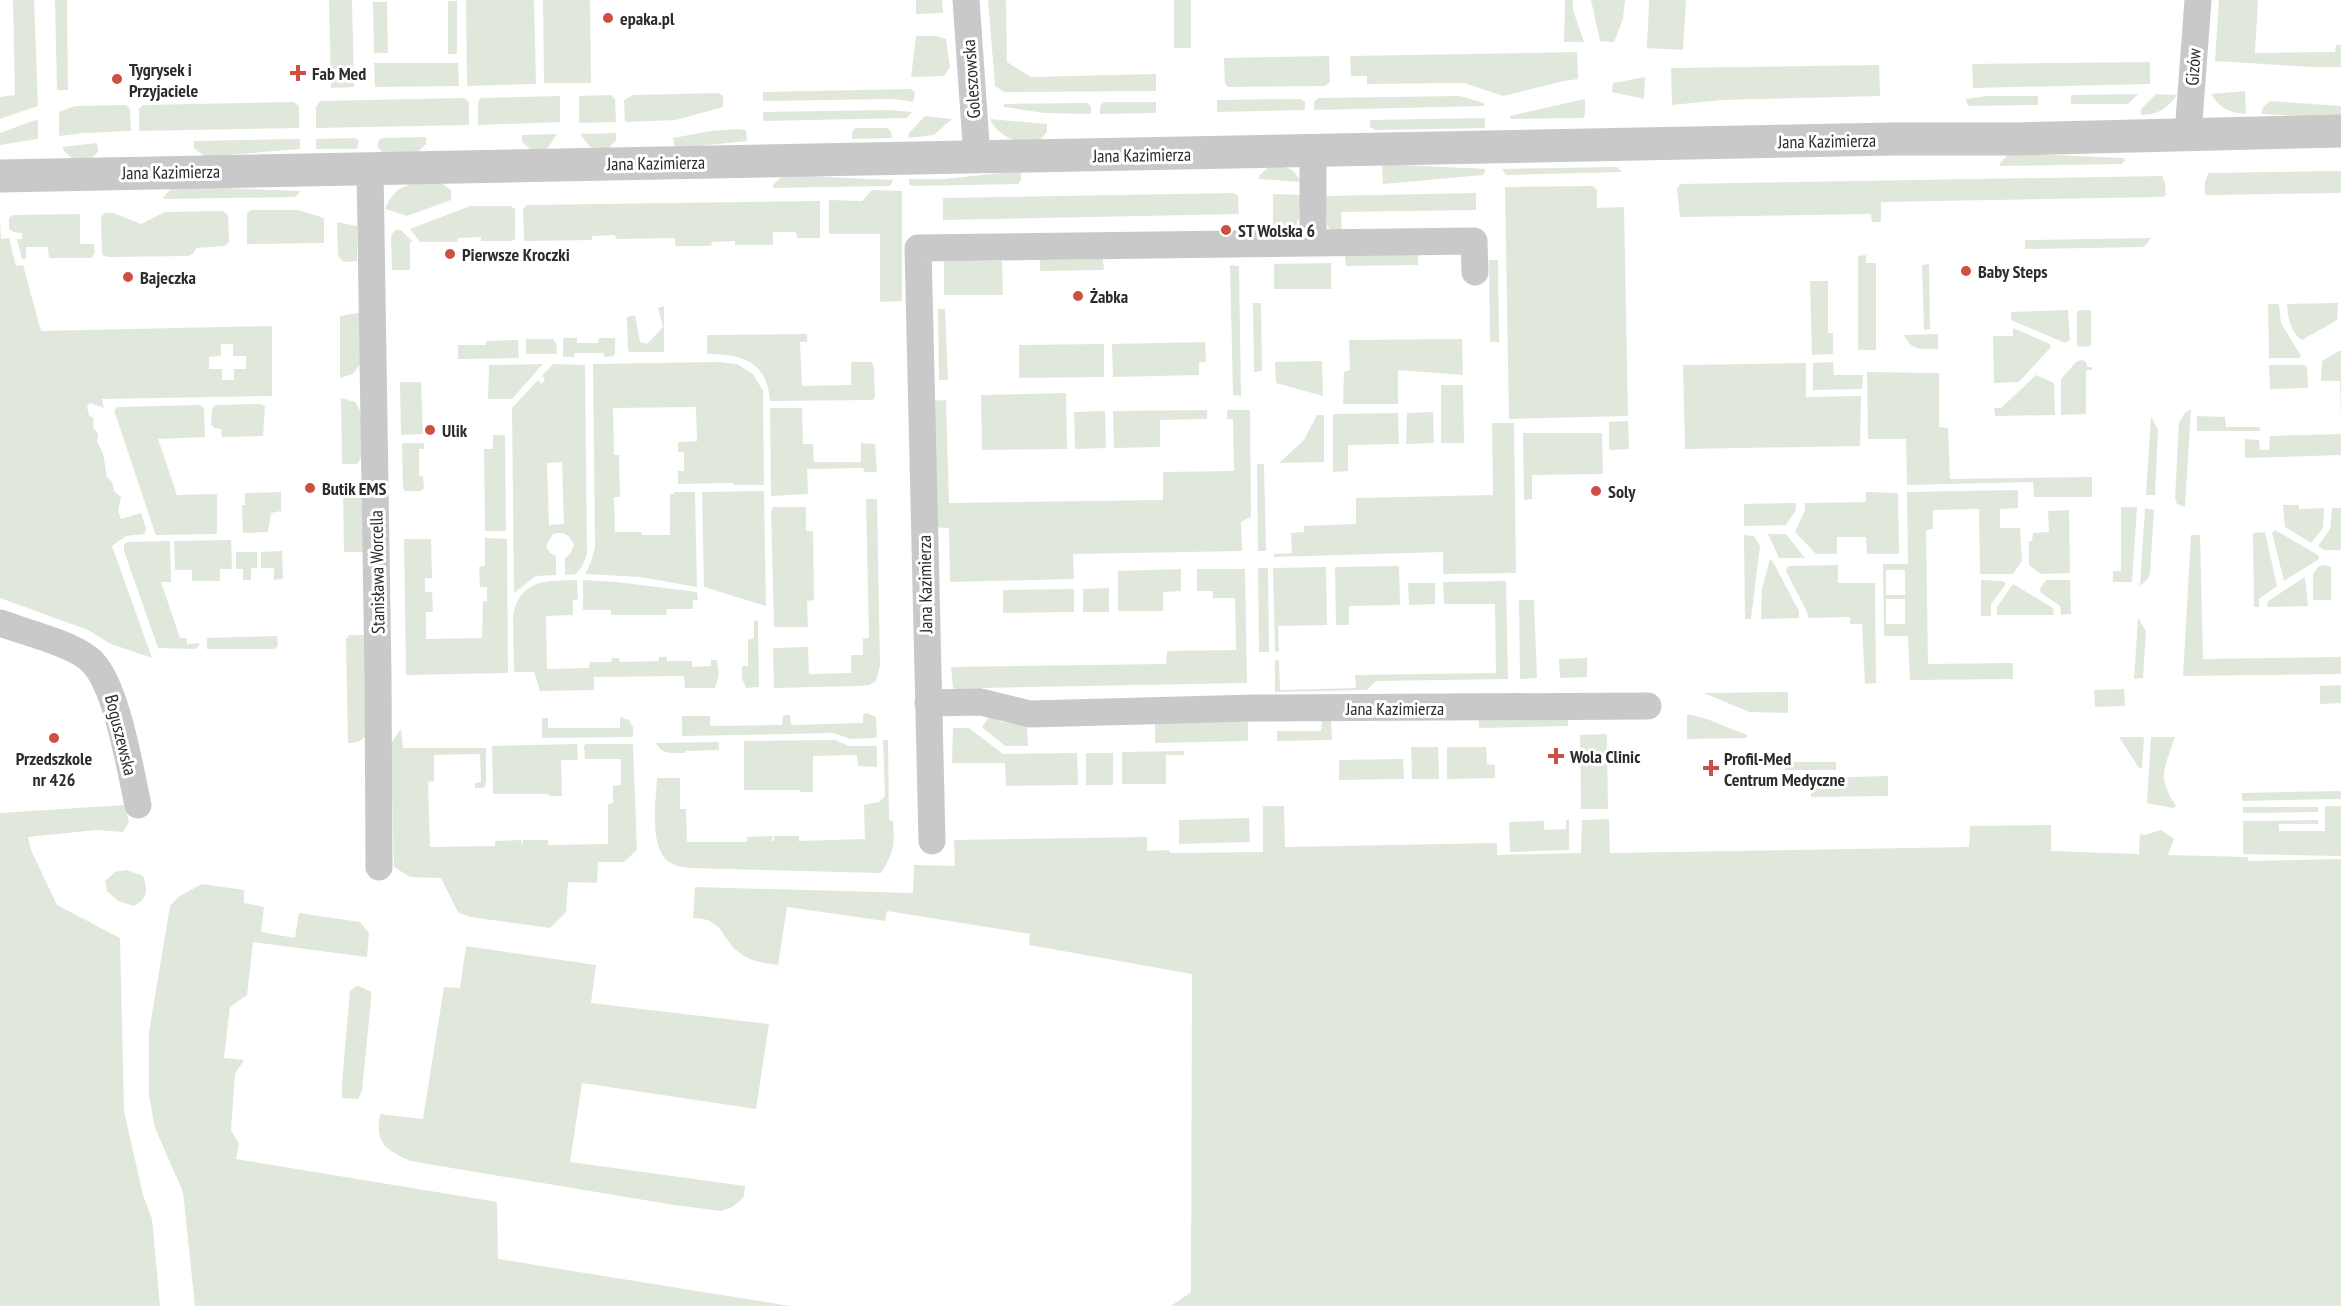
<svg xmlns="http://www.w3.org/2000/svg" width="2341" height="1306" viewBox="0 0 2341 1306" font-family="'PT Sans Narrow',sans-serif">
<style>
.green{fill:#e0e8db;fill-rule:evenodd}
.lines{fill:none;stroke-linecap:round;stroke-linejoin:round}
.minor{stroke:#c9c9c9;stroke-width:27}
.tertiary{stroke:#c9c9c9;stroke-width:33}
.poi-dot{fill:#ce4f43;stroke:#fff;stroke-width:2}
.labels{text-anchor:middle;dominant-baseline:central;stroke-width:6;stroke-linejoin:round;paint-order:stroke}
.poi-label{font-size:18px;font-weight:bold;fill:#2c2c2c;stroke:#fff;text-anchor:start}
.street-label{font-size:18px;fill:#2c2c2c;stroke:#fff}
</style>
<rect width="100%" height="100%" fill="#fff"/>
<path class="green" d="M13,0h21l4,106 -38,13v-22l15,-2z
M55,0h12l1,90h-11z
M329,0h23l2,87 -23,1z
M466,0h68l2,84 -69,2z
M543,0h47l1,83h-47z
M916,0h26l1,13 -27,1z
M988,0h18l1,62 24,15 125,-3v17l-152,1 -9,-6z
M1174,0h17v48h-17z
M1565,0h8v10l11,32h-20z
M1591,0h34l-2,19 -9,23 -14,-1z
M1649,0h37l-3,50 -36,-2z
M2219,0h39l-3,53 80,-1 1,-7h5v22h-29l-97,-6z
M448,1h9v53h-9z
M373,2h14l1,51h-14z
M916,36h20l10,3 4,28 -6,9 -33,1z
M1577,52l1,27 -14,2 -61,15 -39,-13 -97,1v-8h-16l-1,-20z
M1329,56l1,26 -5,4 -97,1 -3,-3 -1,-26z
M2150,62v22l-177,4 -1,-24z
M374,63h84l1,23 -84,1z
M1879,65l1,31 -158,4 -50,5 -1,-37z
M1645,77l-1,22 -32,-7 1,-9z
M911,89l4,4 -2,9 -19,-3 -131,2v-9z
M2245,91l1,23c-16,-1 -27,-6 -35,-20z
M718,93l5,3v11l-47,13 -51,2 -1,-22 9,-5z
M2138,94l-10,10h-57v-9z
M2156,94l21,1c-9,13 -19,20 -36,20v-6z
M611,95l4,4 1,23 -37,1v-27z
M560,96v26l-82,3v-23l3,-4z
M1460,96l24,7v3l-170,4v-8l4,-4z
M1987,96h51v9l-70,1 -2,-7z
M464,98l5,4v23l-153,3v-21l4,-6z
M1301,99l4,3v8l-88,2v-12z
M1585,99v16l-2,3 -72,1 -1,-3z
M2270,101l71,5v12l-79,-4 1,-7z
M294,102l5,4v22l-160,3v-22l4,-4z
M1104,102h52v11l-56,1v-8z
M1088,103l3,4v7l-47,-1 -40,-6v-3z
M126,105l4,4 1,22 -47,2 -25,3v-24l16,-6z
M889,110l23,2 -5,6 -144,3v-9z
M925,116l27,3 -18,16 -26,3 1,-5z
M1485,118v10l-109,2 -6,-3v-7z
M38,119v20l-38,6v-12z
M990,119l57,5v8l-10,11c-21,-1 -37,-4 -47,-24z
M855,128h32l4,3 1,7 -40,1v-7z
M738,129l8,1 1,11 -58,6 -15,-1 -1,-8 38,-7z
M616,133v7l-9,10 -17,-3 -10,-13z
M557,134l-10,15 -14,3 -11,-10v-7z
M426,137v7l-10,10 -34,-2 -5,-6 2,-6 3,-2z
M355,138l4,3 -2,8h-41v-10z
M300,139v10l-95,8 -11,-9v-7z
M97,143l1,9 -11,10 -10,1 -12,-11 -3,-5z
M2010,153l114,5 1,2 -3,4 -122,2v-3z
M1382,164l104,5 -3,6 -100,9z
M1269,166c14,0 26,0 31,16l-41,-3v-3z
M1617,167l5,5 -116,3 -4,-6z
M1021,171v9l-3,4 -105,2 -4,-2v-5h35z
M2341,171v22l-127,2h-8c-3,-8 -1,-15 3,-22z
M783,175l110,5 -3,6 -117,2v-3z
M2162,176l3,7 1,11 -3,3 -282,5v20h-9l-1,-8 -191,3 -3,-28 3,-5z
M440,182l11,8v10l-44,16 -22,-7c12,-28 29,-26 55,-27z
M174,186l126,5 -4,6 -132,2 -1,-2z
M1593,186l4,4v18l27,-1 4,209 -119,3 -4,-232z
M872,190l30,1v110l-22,1v-68h-51v-34l33,1z
M1234,193l4,3 1,18 -296,6v-22z
M1476,193v17l-135,2 1,21 -12,-3 -3,-5 -1,-29z
M1273,194l27,1c1,25 0,36 -27,40z
M820,201v37h-23l-1,-6h-23v13h-38v-4l-23,1 -1,4h-36v-8l-59,1 -1,-4 -23,1v4l-68,1 -1,-32 4,-4z
M470,206h41l4,3v30l-3,2h-31v-4l-23,1 -1,4h-37l-10,-13z
M250,210h48l26,8v25l-77,1v-30z
M223,211l5,4 1,27 -4,4 -29,2 -3,6 -4,2 -81,1 -6,-2 -1,-38 4,-4h8l28,11 24,-12z
M80,214v30h14l1,9 -4,5h-42l-1,-11h-22v12h-4l-5,-20h5v-6l-9,-1 -4,-3v-11l4,-3z
M0,218l1,21 8,-1 7,28 7,-1 18,66 231,-5v70l-170,3 2,9 -14,-5 -3,4 2,8 5,4 -1,8 5,7 -1,8 6,11 4,24 5,5 2,9 7,6 -3,14 3,8 20,-6 5,15 -1,6 -19,2 -14,10 40,112 -41,-14 -23,-14 -88,-32zM221,344h12v12h13v13h-12v11h-12v-11h-13v-12l12,-1z
M337,222l20,4v35l-13,1 -6,-6z
M395,230h6l12,12h-3v28h-18l-1,-34z
M2151,238l-7,9 -119,2v-9z
M1418,253v12l-72,1 -1,-12z
M1866,255v8h10v87h-18v-94z
M1103,259l1,11 -64,1v-11z
M1489,260h9l1,82h-9z
M944,261h58l1,34h-59z
M1331,263v26h-57v-25z
M1929,264l1,65 -6,1 -2,-65z
M1230,265l9,1 2,130 -8,-1z
M1810,281h18v52h5v21l-21,1z
M1253,303h8l1,68 -8,1z
M2338,303l-1,17 -35,20c-12,-8 -14,-22 -15,-36z
M2268,304h11l2,19 20,33 -2,2h-30z
M664,306v46h-34l-2,-2 -1,-33 8,-2 5,27 7,2 16,-17 -5,-19z
M938,309h7l3,71h-9z
M2068,310l2,30 -5,3 -54,-23v-8z
M2080,310h11v36l-13,1 -1,-4v-31z
M359,313l1,51 -7,10 -13,4v-62z
M2013,328l37,16 1,3 -32,35 -25,1 -1,-47h20z
M807,334v8h-7l2,44 49,-1v-23h21l2,6 1,29 -2,3 -103,1c-3,-40 -28,-47 -63,-47v-19z
M1938,334v15c-16,0 -27,2 -34,-14z
M563,338h14v5h21l1,-5h16v16l-2,2 -9,1v-4h-29l-1,4h-11z
M526,339h28v3h2l1,12h-31z
M1462,339l1,36 -65,-5v34h-55l1,-32 6,-2 -1,-30z
M518,340l1,18 -61,1v-14h28v-4z
M1205,342l1,20h-7v13l-86,2 -1,-33z
M1104,344v33l-85,1v-33z
M2339,351h2v74l-1,-44h-19l1,-20z
M2082,360l4,2 1,5h5v3h-6v44l-25,1v-36l16,-18z
M1322,361l1,35 -47,-13 -1,-21z
M718,362l19,2 16,10 10,17 1,94h-30l-1,-2 -55,1v-13h6v-19h-6v-10l19,-1 -1,-34 -83,1 1,47h5l1,42h-6l1,35h26l1,3h28v-41h4v-2h21l2,95 -57,-10 -55,-3 6,-12 4,-15 -2,-183z
M1833,362l1,13h29l-1,14 -49,1v-27z
M1806,363v34l55,-1 -1,50 -175,3 -2,-84z
M543,364l-31,35h-24l1,-34z
M553,364l32,1 2,189 -5,13 -6,7 -11,1v-17l5,-4 4,-9c-4,-10 -10,-14 -21,-11l-7,12 4,7 6,3v19l-20,1 -22,17 -2,-185 26,-28 4,4 3,-5 -3,-3zM562,462l2,62 -15,1 -2,-62z
M2269,365h35l3,2 1,21 -38,1z
M1867,372l72,1v54l9,1 2,51 142,-2v20h-58l-1,-15 -126,3 -1,-46h-38z
M2036,375l18,8 1,32 -60,1 -1,-8h7z
M400,382h21l2,52 -22,1z
M1441,385h22l1,58h-23z
M1066,393l1,56 -85,1 -1,-55z
M341,398l14,4c10,10 13,52 2,62h-15z
M946,400l3,103 214,-3v-28l71,-1 -1,-52h-6v-9h23l1,107 -10,5 1,29 -169,3 1,25 -124,3 -1,-54 -18,-1 -3,-126z
M260,404l5,2 -2,30 -41,1 -1,-8 -7,-1 -3,-4 1,-15 3,-4z
M200,405l4,3 1,29 -47,2 19,56 40,-1v40l-60,1 -2,-2 -41,-123 4,-3z
M770,408h32l1,36h10l1,18h47v-19l14,1 2,28h-13l-1,-4 -56,1 1,25 -37,2z
M2191,409l-6,98 -8,-3 -2,-6 4,-75 5,-9z
M1207,410v9l-47,1v27l-46,1 -1,-37z
M1105,411l1,37 -31,1 -1,-37z
M1433,412l1,31 -28,1 1,-31z
M1398,413l1,31 -51,1v26l-15,1v-58z
M1317,415h7v47l-45,1 25,-23z
M2197,416l28,1 1,10h34v4h-63z
M2151,417l7,13 -3,65h-9z
M1628,421l1,28 -20,1v-28z
M1492,423h22l2,150 -73,1v-22l-169,5v-3l18,-1 -1,-20 13,-1v-6l52,-2v-26l137,-3z
M1523,433h79l1,41 -71,1v24l-8,1z
M2341,434v21l-96,3v-19l14,1 1,10h9l1,-14z
M493,435h12l1,96h-21l-1,-82h9z
M404,443h20v6h-5v27h4l1,12 -3,3h-16l-2,-3 -1,-44z
M1257,464h7l2,87h-8z
M343,488h12l7,5 1,59h-19z
M2018,490v18l-18,1v19h20l2,33 -9,13h-33l-1,-65 -46,1v19l-7,1 2,134 85,-1v16l-103,1 -2,-44h-24l-1,-72h25l-1,-72zM1886,570h19v25h-19zM1886,599h19v25h-19z
M764,491l2,115 -62,-19 -2,-95z
M281,492v19l-10,2 -3,19 -25,1 -1,-28h3v-12z
M1866,492l32,1 1,61h-32l-1,-17h-29v17h-21l-21,-22 10,-22v-7l61,-1z
M866,499h11l3,166 -4,16 -7,4 -10,1 -85,2 -1,-39 2,-1 33,-1 1,27 42,-1v-18h12v-17h6z
M1796,503v7l-10,15 -42,1v-22z
M2283,505h16v4l25,-1 -1,20 -12,15 -26,-16z
M773,507h33v24h7l1,69 -7,1 1,26h-34l-3,-116z
M2121,507h16l-5,75h-19v-11h8z
M2145,508l9,2 -4,63 -2,6 -8,7z
M2332,508h9v42h-17l-6,-4 12,-17z
M2069,510l1,63 -29,1 -12,-9v-24h3l1,-8 16,-1 -1,-21z
M2275,530l43,25 1,4 -35,22 -12,-48z
M2265,532l12,54 -18,13v8h-5l-1,-74z
M1768,534h18l19,24h-26z
M1744,535l10,1 6,10 -9,73h-6z
M2191,535h9l3,124 138,-2v17l-158,2z
M485,538l22,1 1,134 -102,2 -2,-136h27l1,39h-7v14h7l1,20h-7v27l56,-1 1,-37h4v-14h-7l-1,-20 6,-1z
M231,540l1,29h-12v12h-28v-11h-17l-1,-29z
M170,541l1,41h-10l19,56h7v6l12,-1v3l-4,3 -37,-1 -34,-97v-7l4,-2z
M282,551l1,28 -9,1v-12h-13v-16z
M236,552h21v16h-6v12h-8v-11h-7z
M1770,559l3,3 26,49v7l-38,1 1,-30z
M1838,565v18h37l1,100 -11,1 -3,-60h-12v-7l-42,1 -1,-6 -21,-41 2,-5z
M2325,565l6,2v33h-18v-26l6,-8z
M1399,566l1,39 -51,1v19h-13l-1,-58z
M1326,567l1,58 -49,1 1,25 -4,1 -2,-84z
M1258,568h10l1,84h-10z
M1181,569v22l-18,1v19h-45v-40z
M1197,569h48l2,114 -265,5 -2,2h-24l-3,-2 -2,-21 215,-3 1,-13 69,-1 -1,-52h-22v-7h-16z
M2305,577l3,29 -41,1 1,-6z
M577,580l1,19 -5,1v15l-27,1 1,53 42,-1 1,-6h21l1,-4h7l1,4 39,-1v-4h8v4h25v6l19,-1v-6h6l2,15 -4,13h-30l-1,-12 -90,1v13l-54,1 -6,-19h-20l-1,-58c9,-36 34,-33 64,-34z
M583,580l34,2 80,10 1,8h-5v9h-26l-1,6h-55v-5h-28z
M1981,580l22,1 3,3 -15,20v12h-10z
M2046,580h24l1,34 -10,1 -1,-9 -19,-13 -1,-4z
M1506,581l2,98 -132,2 -9,9 -92,2v-32h4l1,30 76,-2 -1,-13 141,-2 -1,-69h-51l-1,-22z
M1408,583h27v21l-26,1z
M2013,584l40,24 1,7h-57v-8z
M1109,588v24h-26v-23z
M1074,589v23l-71,1v-23z
M1519,600h15l3,78 -17,1z
M2138,618l8,13 -3,47 -9,1z
M754,620l4,1 1,66 -13,1 -4,-10v-12h6v-26l6,-2z
M349,635h16l2,99c-5,7 -10,9 -19,9l-2,-104z
M277,636l1,10 -4,3h-67v-11z
M1587,658v19l-27,1 -1,-19z
M2341,685v18l-21,1v-18z
M2124,689l1,17 -30,1 -1,-17z
M1788,692v21l-39,-1 -45,-19z
M867,713l9,4 1,20 -3,1 -24,1 -16,-6 -152,3v-20h28v10l72,-1 1,-10h7l1,10 72,-2v-9z
M1687,714l20,5 40,16v3l-60,1z
M620,717l9,3 4,7v10l-91,1v-20h6v10h72z
M989,717l13,5 25,4 1,20h-23l-23,-19z
M1568,718v8l-89,2v-8z
M1322,721h9l1,19 -55,1v-10h44z
M1248,722v19l-93,2v-20z
M953,728h16l34,26 74,-1 1,32 -72,1 -1,-23h-53z
M401,729l2,19h83v36l-2,4h-9v-5l6,-1 -1,-28 -46,1v26l-6,1 2,65 65,-1v-5l26,-1v5l2,-5h25v5l60,-1v-40l5,-1v-17l8,-1v-26h-36l-1,-13 2,-2h47l4,106 -13,12h-26l-1,21 -29,-1 -2,30 -16,16 -80,-11 -12,-5 -17,-34 -31,-1 -16,-10 -3,-124z
M1607,734l1,75h-27l-1,-74z
M2119,737h25l-2,31h-3z
M2151,737h24c-10,31 -19,39 1,69l-3,2 -26,-5z
M835,740l14,6h28v21l-19,-1 -1,-11 -44,1v36h-13v-2h-56v-49z
M883,740h5l1,80 4,1c2,24 1,31 -12,52l-192,-5c-4,-1 -10,-1 -14,-3 -28,-10 -19,-63 -18,-87h23v31h6l1,33h60v-5l25,-1v5h2v-5h25v5l66,-2 -1,-34 15,-3 6,-6z
M719,742v8l-33,1 -1,2c-12,0 -23,2 -29,-10z
M577,744l1,16h-17l1,36h-13v-2h-56l-1,-48z
M1411,747h27l1,32h-27z
M1447,747h39l1,17 8,1v13l-48,1z
M1184,751v4h-18v29h-44v-32z
M1086,753h27v32h-27z
M1403,759l1,20 -65,1v-20z
M1785,762h51v8h-51z
M1888,776v20l-77,1v-19z
M2341,791v8l-99,2v-8z
M125,805l4,17 -6,10 -27,-2 -68,7 3,13 26,55 63,33 4,173 19,84 9,24 8,87h-160v-493z
M1263,806h21l1,41 212,-4v12l84,-2 1,-33 27,-1 1,34 359,-6 1,-21 81,-1v26l88,3 1,-20 5,1 16,-5 13,9 -6,16 80,2v4l93,-2v447h-1170l20,-14 1,-318 -163,-29 1,-11 -143,-23 -2,10 -98,-14 -9,58c-14,-2 -25,-3 -37,-11 -20,-14 -17,-36 -48,-36l2,-31 218,6 1,-28 41,1 -1,-26 193,-3v14l22,-1 1,3 93,-1z
M2325,806h16v50l-98,-2v-33l75,-1v4h-39v7h46z
M2243,807h75v5l-75,1z
M1249,818l1,24 -71,2v-24z
M1566,820h3v30l-59,2 -1,-30 35,-1v9l22,-1z
M126,870l17,6c5,13 5,23 -9,30l-16,-5 -11,-10 -2,-10 10,-9z
M202,884l42,6v13l20,4 -3,25 34,6 4,-25 61,9 9,11 -2,24 -114,-15 -6,53 -17,12 -6,51 20,2 -9,14 -4,56 8,14 -3,15 261,43 1,57 292,47h-595l-12,-114 -28,-64 -6,-32v-64l21,-126 8,-9z
M466,946l130,19 -5,38 178,21 -13,85 -174,-26 -12,79 175,24 -1,10 -4,5 -8,6 -11,4 -47,-6 -264,-44c-25,-12 -35,-17 -30,-47l43,5 21,-132 16,1z
M356,986l5,1 10,5v8l-9,91 -4,8 -16,-1v-15l8,-92z"/>
<g class="lines">
<path class="minor" d="M966,0l11,158
M2188,134l10,-134
M370,168l8,507 1,192
M1313,243l161,-2 1,31
M0,623c24,9 70,20 89,36 27,21 41,110 49,146
M928,703l53,-1 49,12 225,-6 393,-2
M932,841l-14,-593 395,-5v-92"/>
<path class="tertiary" d="M0,176l1893,-37h122l326,-8"/>
</g>
<g class="poi-dot">
<circle cx="608" cy="18" r="6"/>
<path d="M295 64h6v6h6v6h-6v6h-6v-6h-6v-6h6z"/>
<circle cx="117" cy="79" r="6"/>
<circle cx="1226" cy="230" r="6"/>
<circle cx="450" cy="254" r="6"/>
<circle cx="1966" cy="271" r="6"/>
<circle cx="128" cy="277" r="6"/>
<circle cx="1078" cy="296" r="6"/>
<circle cx="430" cy="430" r="6"/>
<circle cx="310" cy="488" r="6"/>
<circle cx="1596" cy="491" r="6"/>
<circle cx="54" cy="738" r="6"/>
<path d="M1553 747h6v6h6v6h-6v6h-6v-6h-6v-6h6z"/>
<path d="M1708 759h6v6h6v6h-6v6h-6v-6h-6v-6h6z"/>
</g>
<g class="labels">
<g class="poi-label">
<text x="620" y="18">epaka.pl</text>
<text x="129" y="69">Tygrysek i<tspan x="129" dy="21">Przyjaciele</tspan></text>
<text x="312" y="73">Fab Med</text>
<text x="1238" y="230">ST Wolska 6</text>
<text x="462" y="254">Pierwsze Kroczki</text>
<text x="1978" y="271">Baby Steps</text>
<text x="140" y="277">Bajeczka</text>
<text x="1090" y="296">Żabka</text>
<text x="442" y="430">Ulik</text>
<text x="322" y="488">Butik EMS</text>
<text x="1608" y="491">Soly</text>
<text x="1570" y="756">Wola Clinic</text>
<text x="54" y="758" text-anchor="middle">Przedszkole<tspan x="54" dy="21">nr 426</tspan></text>
<text x="1724" y="758">Profil-Med<tspan x="1724" dy="21">Centrum Medyczne</tspan></text>
</g>
<g class="street-label">
<text transform="translate(2193 67) rotate(-86)">Gizów</text>
<text transform="translate(971 79) rotate(-94)">Goleszowska</text>
<text transform="translate(1827 141) rotate(-1)">Jana Kazimierza</text>
<text transform="translate(1142 155) rotate(-1)">Jana Kazimierza</text>
<text transform="translate(656 163) rotate(-1)">Jana Kazimierza</text>
<text transform="translate(171 172) rotate(-1)">Jana Kazimierza</text>
<text transform="translate(377 572) rotate(-91)">Stanisława Worcella</text>
<text transform="translate(925 584) rotate(-91)">Jana Kazimierza</text>
<text x="1395" y="708">Jana Kazimierza</text>
<text transform="translate(121 735) rotate(76)">Boguszewska</text>
</g>
</g>
</svg>
